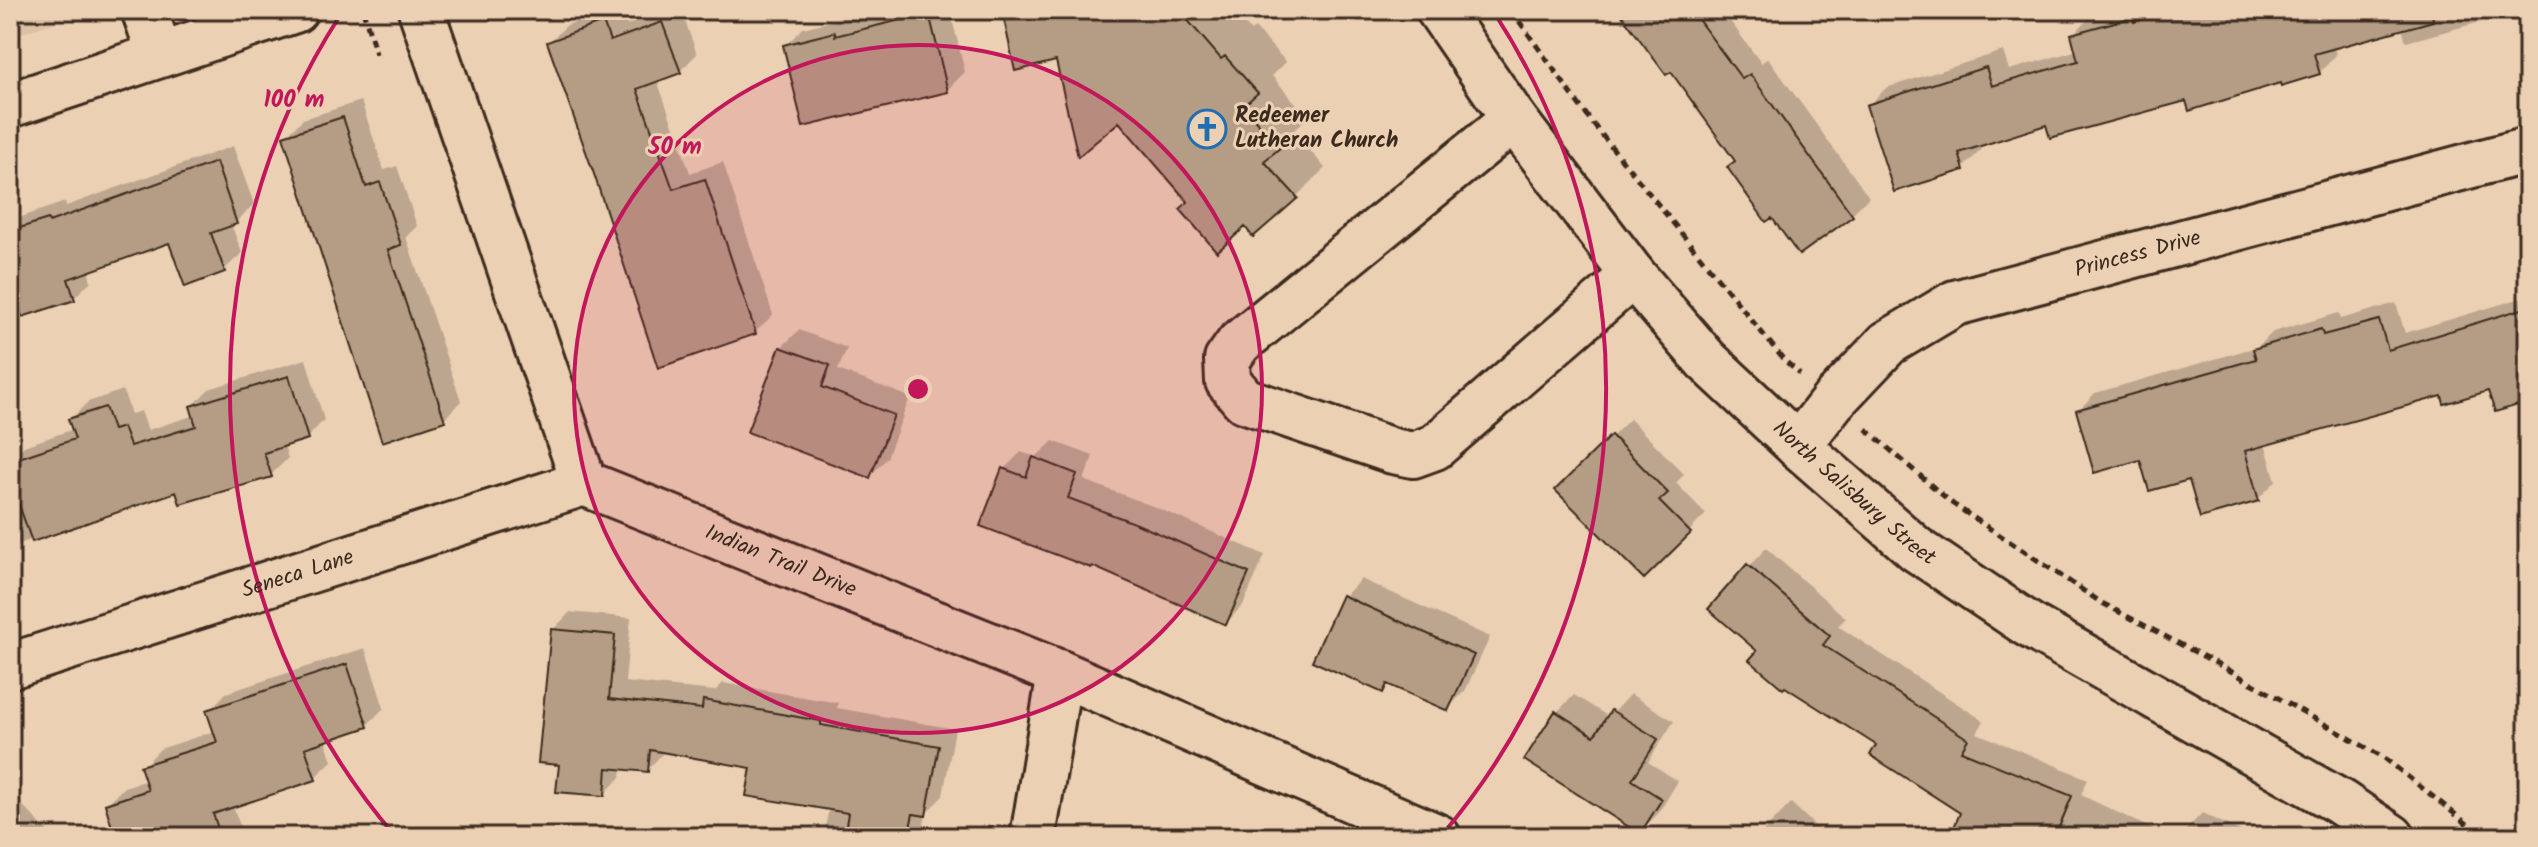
<svg xmlns="http://www.w3.org/2000/svg" width="2538" height="847" viewBox="0 0 2538 847" font-family="Kalam,sans-serif">
<style>
.built{fill:#dcc1a5}
.shadow{fill:#0003}
.building{fill:#b59d85;stroke:#3b2a1e;stroke-width:2}
.lines{fill:none;stroke-linecap:round;stroke-linejoin:round}
.minor-casing{stroke:#3b2a1e;stroke-width:50}
.path{stroke:#3b2a1e;stroke-width:5;stroke-dasharray:8 6;stroke-linecap:butt}
.minor{stroke:#ecd0b3;stroke-width:44}
.ring{fill:none;stroke:#c2185b;stroke-width:4}
.labels{text-anchor:middle;dominant-baseline:central;stroke-width:6;stroke-linejoin:round;paint-order:stroke}
.poi-label{font-size:22px;font-weight:bold;fill:#3b2a1e;stroke:#ecd0b3;text-anchor:start}
.street-label{font-size:22px;fill:#3b2a1e;stroke:#ecd0b3}
.centre{fill:#c2185b;stroke:#ecd0b3;stroke-width:4}
.ring-label{font-size:24px;text-anchor:middle;font-weight:bold;fill:#c2185b;stroke:#ecd0b3;stroke-width:6;stroke-linejoin:round;paint-order:stroke}
</style>
<rect width="100%" height="100%" fill="#ecd0b3"/>
<filter id="ink" filterUnits="userSpaceOnUse"><feTurbulence type="fractalNoise" baseFrequency=".0125" numOctaves="2"/><feDisplacementMap in="SourceGraphic" scale="16" xChannelSelector="R" yChannelSelector="G"/><feConvolveMatrix kernelMatrix="1 2 1 2 8 2 1 2 1" color-interpolation-filters="sRGB"/></filter>
<g filter="url(#ink)">
<path class="built" d="M10,10h82l-82,27z"/>
<path class="shadow" d="M609,10h13l5,15 41,-15h13l16,44 -17,17 -23,9 33,93 33,-11 50,153 -18,17 -206,-290 18,-17z
M891,10h59l15,62 -18,18 -161,-45 17,-17 49,-12 1,3z
M1004,10h229l18,21 4,-3 31,34 -14,14 36,41 -15,14 32,37 -29,29 -51,28 -55,-24 -71,-82 -61,-60z
M1621,10h101l39,53 7,-5 101,139 -17,17 -115,-54 -66,-91z
M2116,10h409l-119,32 -4,-14 -68,19 2,8 -17,18 -271,49 -69,22 2,6 -18,18 -95,-62 18,-18 117,-37 6,19 69,-20 -5,-16 18,-17z
M361,101l23,69 13,-4 20,60 -11,11 55,164 -17,18 -159,-282 18,-18z
M233,146l21,58 -18,18 -5,2 11,29 -18,17 -53,-29 -83,29 3,11 -17,17 -57,-2 -7,2v-77l55,-19 1,4z
M2528,296v104l-38,-12 -47,5 -178,51 11,37 -18,18 -68,-21 -48,-21 -64,-46 17,-18 162,-46 16,-15 66,-19 2,6 55,-16 9,30z
M799,330l48,18 -9,22 72,27 -23,61 -17,18 -89,-128z
M306,359l18,61 -17,18 -23,7 4,13 -17,17 -93,15 -168,57v-66l2,-1 -2,-19 14,-15 50,-17 -4,-9 18,-18 35,-12 8,24 10,-3 7,19 47,-15 -3,-9 17,-17z
M1630,419l54,55 -8,9 30,31 -62,63 -87,-87z
M1053,441l40,15 -9,24 71,27 110,48 -22,50 -17,18 -222,-154 17,-17 15,5z
M1766,548l80,70 -8,8 146,95 -7,12 111,46 -7,16 88,42h-194l-12,-25 -204,-161 -48,-42z
M1361,579l129,58 -25,54 -18,18 -57,-26 -7,8 -39,-94z
M570,612l61,6 -6,64 90,9 8,-8 115,20 -1,5 118,21 -12,67 -17,17 -4,24h-99l6,-29 -76,-41 -89,-15 -17,18 -25,-2 -1,9 -17,17 -43,-31 -8,-133z
M365,648l19,60 -17,17 -42,14 7,22 -18,17 -81,28 11,31h-127l-10,-33 17,-17 23,-7 -4,-13 17,-18 55,-18 -6,-20 17,-18z
M1630,694l44,27 -26,41 30,19 -20,33 -18,17 -83,-119 17,-17 35,22z
M10,792l43,45h-43z
M1791,803l36,34h-69z
M2202,813l51,24h-71l3,-6z"/>
<path class="building" d="M1002,10h177l42,49 4,-3 33,37 -15,13 37,42 -16,13 34,37 -45,39 -8,-10 -28,25 -37,-43 8,-7 -69,-80 -41,35 -22,-96 -41,10z
M1618,10h73l51,69 8,-5 103,142 -54,39 -27,-37 -6,4 -39,-55 8,-6 -64,-89 -5,3z
M2172,10h260l1,11 -119,33 6,20 -39,12 -1,-3 -91,28 -3,-10 -136,37 -4,-13 -87,28 5,17 -70,22 -28,-87 120,-38 6,19 86,-25 -7,-27 62,-17 1,5z
M929,13l19,79 -145,35 -20,-82 52,-13v4z
M603,22l7,19 52,-19 19,51 -44,16 36,100 32,-10 51,155 -98,34 -63,-191 -48,-135z
M343,117l23,70 14,-5 21,63 -13,5 57,171 -63,21 -99,-306z
M216,162l21,62 -26,9 14,39 -40,15 -16,-44 -101,36 7,21 -53,17 -12,-35v-51l38,-12 1,3z
M2528,307v95l-33,10 -7,-21 -44,13 -2,-8 -197,55 14,50 -59,17 -11,-38 -40,11 -9,-31 -46,13 -18,-63 180,-51 -3,-10 68,-20 2,6 56,-15 9,30z
M780,347l50,18 -8,22 72,28 -24,63 -123,-46z
M289,376l19,63 -44,14 8,24 -92,27 -4,-12 -144,50 -22,-63v-18l65,-22 -7,-20 37,-12 8,23 10,-3 7,19 66,-20 -6,-20z
M1611,435l57,58 -9,8 32,32 -47,46 -89,-89z
M1033,457l44,17 -9,24 69,26 112,49 -23,52 -134,-59 -1,2 -111,-42 22,-58 24,9z
M1747,564l83,72 -7,9 145,94 -7,12 111,45 -17,41h-105l10,-24 -90,-58 6,-10 -91,-58 -2,2 -34,-29 8,-9 -49,-42z
M1342,595l132,60 -26,56 -61,-27 -4,9 -71,-32z
M551,629l64,6 -6,64 93,10 1,-9 118,21v4l118,21 -13,70 -13,-2 -5,23h-64l4,-24 -102,-17 5,-28 -101,-18 -2,22 -41,-4 -2,28 -49,-4 3,-27 -21,-2z
M347,664l21,63 -63,21 11,32 -103,34 8,23h-106l-10,-33 43,-14 -8,-24 77,-24 -11,-32z
M1611,710l47,29 -26,41 30,19 -22,35 -116,-74 31,-49 39,25z"/>
<g class="lines">
<defs>
<g id="minor">
<path d="M144,10l16,44"/>
<path id="s1" d="M421,10l163,473 476,190 378,164"/>
<path id="s2" d="M1439,10l75,109 119,156 73,85 92,86 118,103 113,76 311,177 52,35"/>
<path d="M10,105l285,-95"/>
<path d="M1514,119l-275,224 -12,17 1,21 16,19 149,51 20,4 22,-8 198,-172"/>
<path id="s3" d="M1798,446l35,-45 55,-58 67,-40 573,-153"/>
<path id="s4" d="M10,666l574,-183"/>
<path d="M1033,837l27,-164"/>
</g>
</defs>
<use href="#minor" class="minor-casing"/>
<path class="path" d="M363,10l13,44
M1511,10l82,114 191,236 16,14
M1866,429l87,75 149,99 116,61 165,93 101,80"/>
<use href="#minor" class="minor"/>
</g>
</g>
<circle cx="918" cy="389" r="344" fill="#c2185b" fill-opacity=".12"/>
<g class="ring">
<circle cx="918" cy="389" r="344"/>
<path d="M395 836A688 688 0 0 1 341 14M1495 14A688 688 0 0 1 1441 836"/>
</g>
<defs>
<symbol id="church-ring" viewBox="-11 -11 22 22"><circle r="9.5" fill="#ecd0b3" stroke="#1f6fb2" stroke-width="1.5"/><path d="M-1.2-6h2.4v3.5h3.3v2.4h-3.3V6h-2.4V-.1h-3.3v-2.4h3.3Z" fill="#1f6fb2"/></symbol>
</defs>
<g fill-rule="evenodd">
<use href="#church-ring" x="1185" y="107" width="44" height="44"/>
</g>
<g class="labels">
<g class="poi-label">
<text x="1235" y="116">Redeemer<tspan x="1235" dy="25">Lutheran Church</tspan></text>
</g>
<g class="street-label">
<text stroke="none"><textPath href="#s3" startOffset="404">Princess Drive</textPath></text>
<text stroke="none"><textPath href="#s2" startOffset="640">North Salisbury Street</textPath></text>
<text stroke="none"><textPath href="#s1" startOffset="712">Indian Trail Drive</textPath></text>
<text stroke="none"><textPath href="#s4" startOffset="302">Seneca Lane</textPath></text>
</g>
</g>
<circle cx="918" cy="389" r="12" class="centre"/>
<g class="ring-label">
<text x="294" y="107">100 m</text>
<text x="675" y="154">50 m</text>
</g>
<rect width="2538" height="847" fill="none" stroke="#ecd0b3" stroke-width="40"/>
<rect x="20" y="20" width="2498" height="807" fill="none" stroke="#3b2a1e" stroke-width="3" filter="url(#ink)"/>
</svg>
